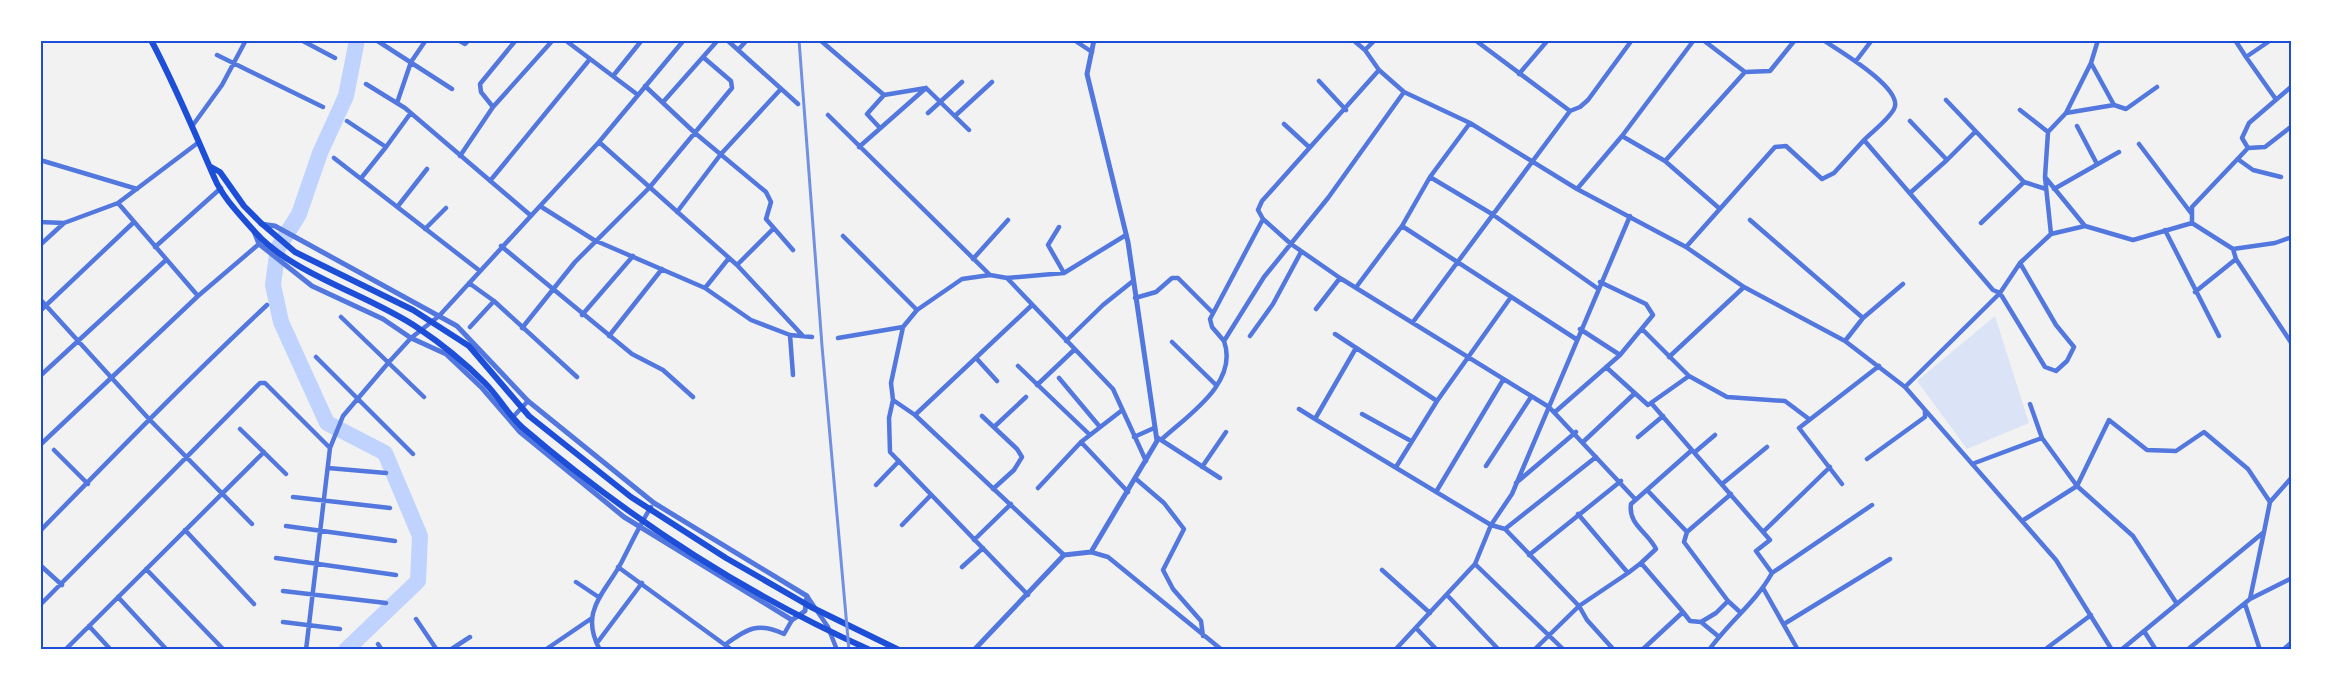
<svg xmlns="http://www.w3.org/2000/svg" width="2332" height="690" viewBox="0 0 2332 690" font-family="Bitter,serif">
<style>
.green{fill:#dbe4f7}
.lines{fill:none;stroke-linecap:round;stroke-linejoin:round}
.river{stroke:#bfd3fe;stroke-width:16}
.minor{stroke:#5277de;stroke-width:4.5}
.tertiary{stroke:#5277de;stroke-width:5}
.secondary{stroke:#1d4ed8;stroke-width:6}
.rail{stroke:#7290e2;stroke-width:3}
.neatline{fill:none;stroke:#1d4ed8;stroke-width:2}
</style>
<rect width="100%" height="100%" fill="#f2f2f2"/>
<path class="green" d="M1995,316l34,107 -62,26 -50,-68z"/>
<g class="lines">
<path class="river" d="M346,650l72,-69 2,-45 -35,-83 -58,-30 -46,-101 -8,-37 5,-37 21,-34 21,-61 26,-57 11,-56"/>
<path class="minor" d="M301,40l34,18
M376,40l76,49
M458,40l7,4 4,-4
M565,40l73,55
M684,40l-85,102 -59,64 54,34 111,48 46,32 39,15 22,2
M727,40l71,64
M820,40l64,55 -17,19 13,14
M1074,40l18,12
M1353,40l12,10 14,20 25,22 66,31 107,66 109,58 58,40 101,54 60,46 151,173 56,90
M1475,40l95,71 10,-4 8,-7 44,-60
M1694,40l-72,96 43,25 55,48
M1703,40l42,32 25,-1 25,-31
M1823,40c15,10 82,49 71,69 -6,11 -21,22 -30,31l129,150 7,3 45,74 11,4 11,-10 7,-14 -18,-22 -36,-62
M2235,40l11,17 25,-17
M738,50l9,-10
M1365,50l10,-10
M217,55l106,52
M2246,57l29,41
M1856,61l16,-21
M2091,63l23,42 12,4 31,-22
M1379,70l-117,131 -4,9 5,9 28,25 49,34 209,129 86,92
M1519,74l29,-34
M613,76l29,-36
M1319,81l27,29
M366,84l39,24 124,106
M645,86l50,47 71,59 5,10 -5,17 27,31
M884,95l42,-7 43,42
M1946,100l78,82 22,7
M664,101l54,-61
M397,103l14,-41 15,-22
M493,107l-12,-15 -1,-8 36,-44
M2020,110l28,22
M928,113l34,-31
M2066,113l48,-8
M828,115l162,160
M956,115l36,-33
M347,121l39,26 24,-33
M1910,121l37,39 28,-28
M1284,124l25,23
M193,125l29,-40 24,-45
M2077,126l20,38
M599,142l138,123 66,71
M2139,144l52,69
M859,147l67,-59
M2248,148l17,-1 27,-21
M460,156l33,-49 60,-67
M334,158l146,113
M40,160l97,29
M2239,160l14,10 28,7
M1665,161l80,-89
M362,177l24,-30
M1430,177l62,37 105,74
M2045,177l3,-45 18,-19 25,-50 7,-23
M490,181l100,-122
M1577,189l45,-53
M2054,189l65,-37
M1910,193l37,-33
M118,203l80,93
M398,206l29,-37
M677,212l44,-58 59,-64
M1750,220l113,98
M40,222l24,1 54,-20 81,-61
M1981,223l43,-41
M2192,223v-16l56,-59 -6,-10 7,-15 43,-37
M1402,226l174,113
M1059,227l-11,18 16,28
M425,229l21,-21
M2165,230l54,106
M2051,234l-6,-57 40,49
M843,236l74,74
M40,245l24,-22
M501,246l131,108 31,16 30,27
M155,247l66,-59
M1686,247l89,-100 11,-1 36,33 12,-6 30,-33
M2233,249l3,10 56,85
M973,259l35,-39
M737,265l36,-36
M1007,278l106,111 33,72
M469,283l25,18 83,76
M1357,286l45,-60 28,-49 40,-54
M705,288l24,-30
M2195,292l41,-33
M1135,298l21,-6 16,-14h6l35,35
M40,299l109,120 103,105
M1316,309l24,-31
M40,311l94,-89
M582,315l51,-59
M341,317l83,80
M1413,322l157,-211
M470,327l24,-26
M522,328l53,-66 74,-74 83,-100 -1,-7 -28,-24
M1580,329l40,26
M1643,330l46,46
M1335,334l102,67
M790,335l3,40
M609,336l53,-67
M1250,336l23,-32 28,-52
M838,338l65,-11
M1066,341l37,-36 30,-24
M1224,341l-12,-14 -2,-8 53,-100
M1845,341l18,-23 40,-34
M1172,342l44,43
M316,357l97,97
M1669,357l75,-70
M977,359l20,22
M1018,366l72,69
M1606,367l42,38 41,-29 38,21 58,4 24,18
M40,376l126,-116
M1059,378l41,49
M1037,385l37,-35
M1905,387l95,-94 20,-30 31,-29 34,-8 48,14 59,-17 41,26 42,-6 17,-6
M893,400l22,15 149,140
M1652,404l118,136 -14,11 16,22
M2030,404l12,34
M1299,409l16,10 41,-71
M1555,412l65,-57 33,-40 -7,-11 -46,-22
M1362,414l49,27
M915,415l117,-110
M982,416l35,33 5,8 -8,13 -21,19
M511,419l17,-18
M1315,419l176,106 21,-31 118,-278
M994,427l32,-30
M240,429l46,45
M1134,437l20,-9
M1638,437l25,-21
M1158,438l62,40
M1161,440c27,-25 78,-57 63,-99l40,-64 64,-79 76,-106
M1081,442l47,50
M1583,442l51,-48
M40,445l158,-149 61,-52
M54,450l34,34
M1695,452l20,-17
M1867,459l58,-42v-7
M1972,464l70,-26 35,48 56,50 44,68
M1486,466l45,-69
M1202,467l24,-35
M1396,467l41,-66 74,-104
M328,468l58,5
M1136,479l28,24 20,26 -21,41 10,19 28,32 2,15
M1516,483l60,-51
M1722,484l45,-37
M1842,484l-43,-56 80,-62
M876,485l23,-24
M1038,488l43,-46 40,-31
M1647,490l40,42
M1436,492l67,-112
M1731,494l-44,38 -3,10 44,59 12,11
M293,497l97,11
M2022,521l55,-35 32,-66 38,30 29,1 28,-19 44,37 22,33
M902,525l28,-29
M286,526l109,15
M1505,529l74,77 8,14 27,30
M185,530l69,74
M40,531c75,-77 149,-153 227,-226
M1763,532l67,-65
M974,540l37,-36
M1091,552l17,5 114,93
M1529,555l92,-74
M276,558l120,17
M1475,564l89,86
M40,565l22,20
M618,567l114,83
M962,567l21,-19
M146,569l78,81
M1382,570l48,43
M1628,573l13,-10
M576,582l21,14
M1763,588l35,62
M283,591l103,12
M1028,595l-138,-143 -1,-34 4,-18 -2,-17 12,-56 14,-17 45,-31 28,-4 17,3 57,-5 62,-38
M1447,595l52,55
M807,596l21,31 9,23
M118,597l49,53
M2250,599l42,-21
M2245,604l15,46
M40,605l220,-222h5l65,65
M1683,612l7,9 11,1 17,14
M416,619l21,31
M283,622l57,7
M1701,622l15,-9 12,-12
M1784,624l106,-65
M89,626l22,24
M1416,628l21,22
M2144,631l12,19
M597,643l45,-60
M378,644l4,6
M726,644c22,-16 32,-22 58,-10l8,-14
M2047,648l44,-33
M65,650l199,-198
M306,650l24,-202 13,-32 46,-54 22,-24 28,-22 101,-110
M450,650l20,-13
M545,650l47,-32
M600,650c-21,-38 4,-56 20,-85 10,-19 19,-39 31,-58
M1395,650l80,-86 16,-39 14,4 91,-72
M1534,650l45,-44 49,-33 -50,-59
M1642,650l41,-38 -42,-49 15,-14c-8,-17 -28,-24 -25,-45l61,-54
M1709,650c19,-27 47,-48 63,-77l100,-68
M2121,650l143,-118 6,-30 22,-25
M2187,650l63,-51 14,-67
M2283,650l9,-8"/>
<path class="tertiary" d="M254,231l5,13 53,42 71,33 28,19 35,16 36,34 38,44 104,85 168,103 13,-9 2,-15 -153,-93 -126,-102 -71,-75 -182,-100 -14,-2
M974,650l90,-95 27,-3 66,-111 -29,-199 -41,-168 7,-34"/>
<path class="secondary" d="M151,40c24,45 43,91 63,137 8,20 27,39 41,55 38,43 115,63 163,96 24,16 47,35 67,55 14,14 23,32 38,45 104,89 222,166 347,222
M211,167l9,5 24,34 17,17 34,29 118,58 56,36 60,70 102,81 95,61 85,49 88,43"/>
<path class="rail" d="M799,40l23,306 27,304"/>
</g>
<rect width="2332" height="690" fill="none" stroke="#ffffff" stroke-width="84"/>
<rect x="42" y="42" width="2248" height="606" class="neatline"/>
</svg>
